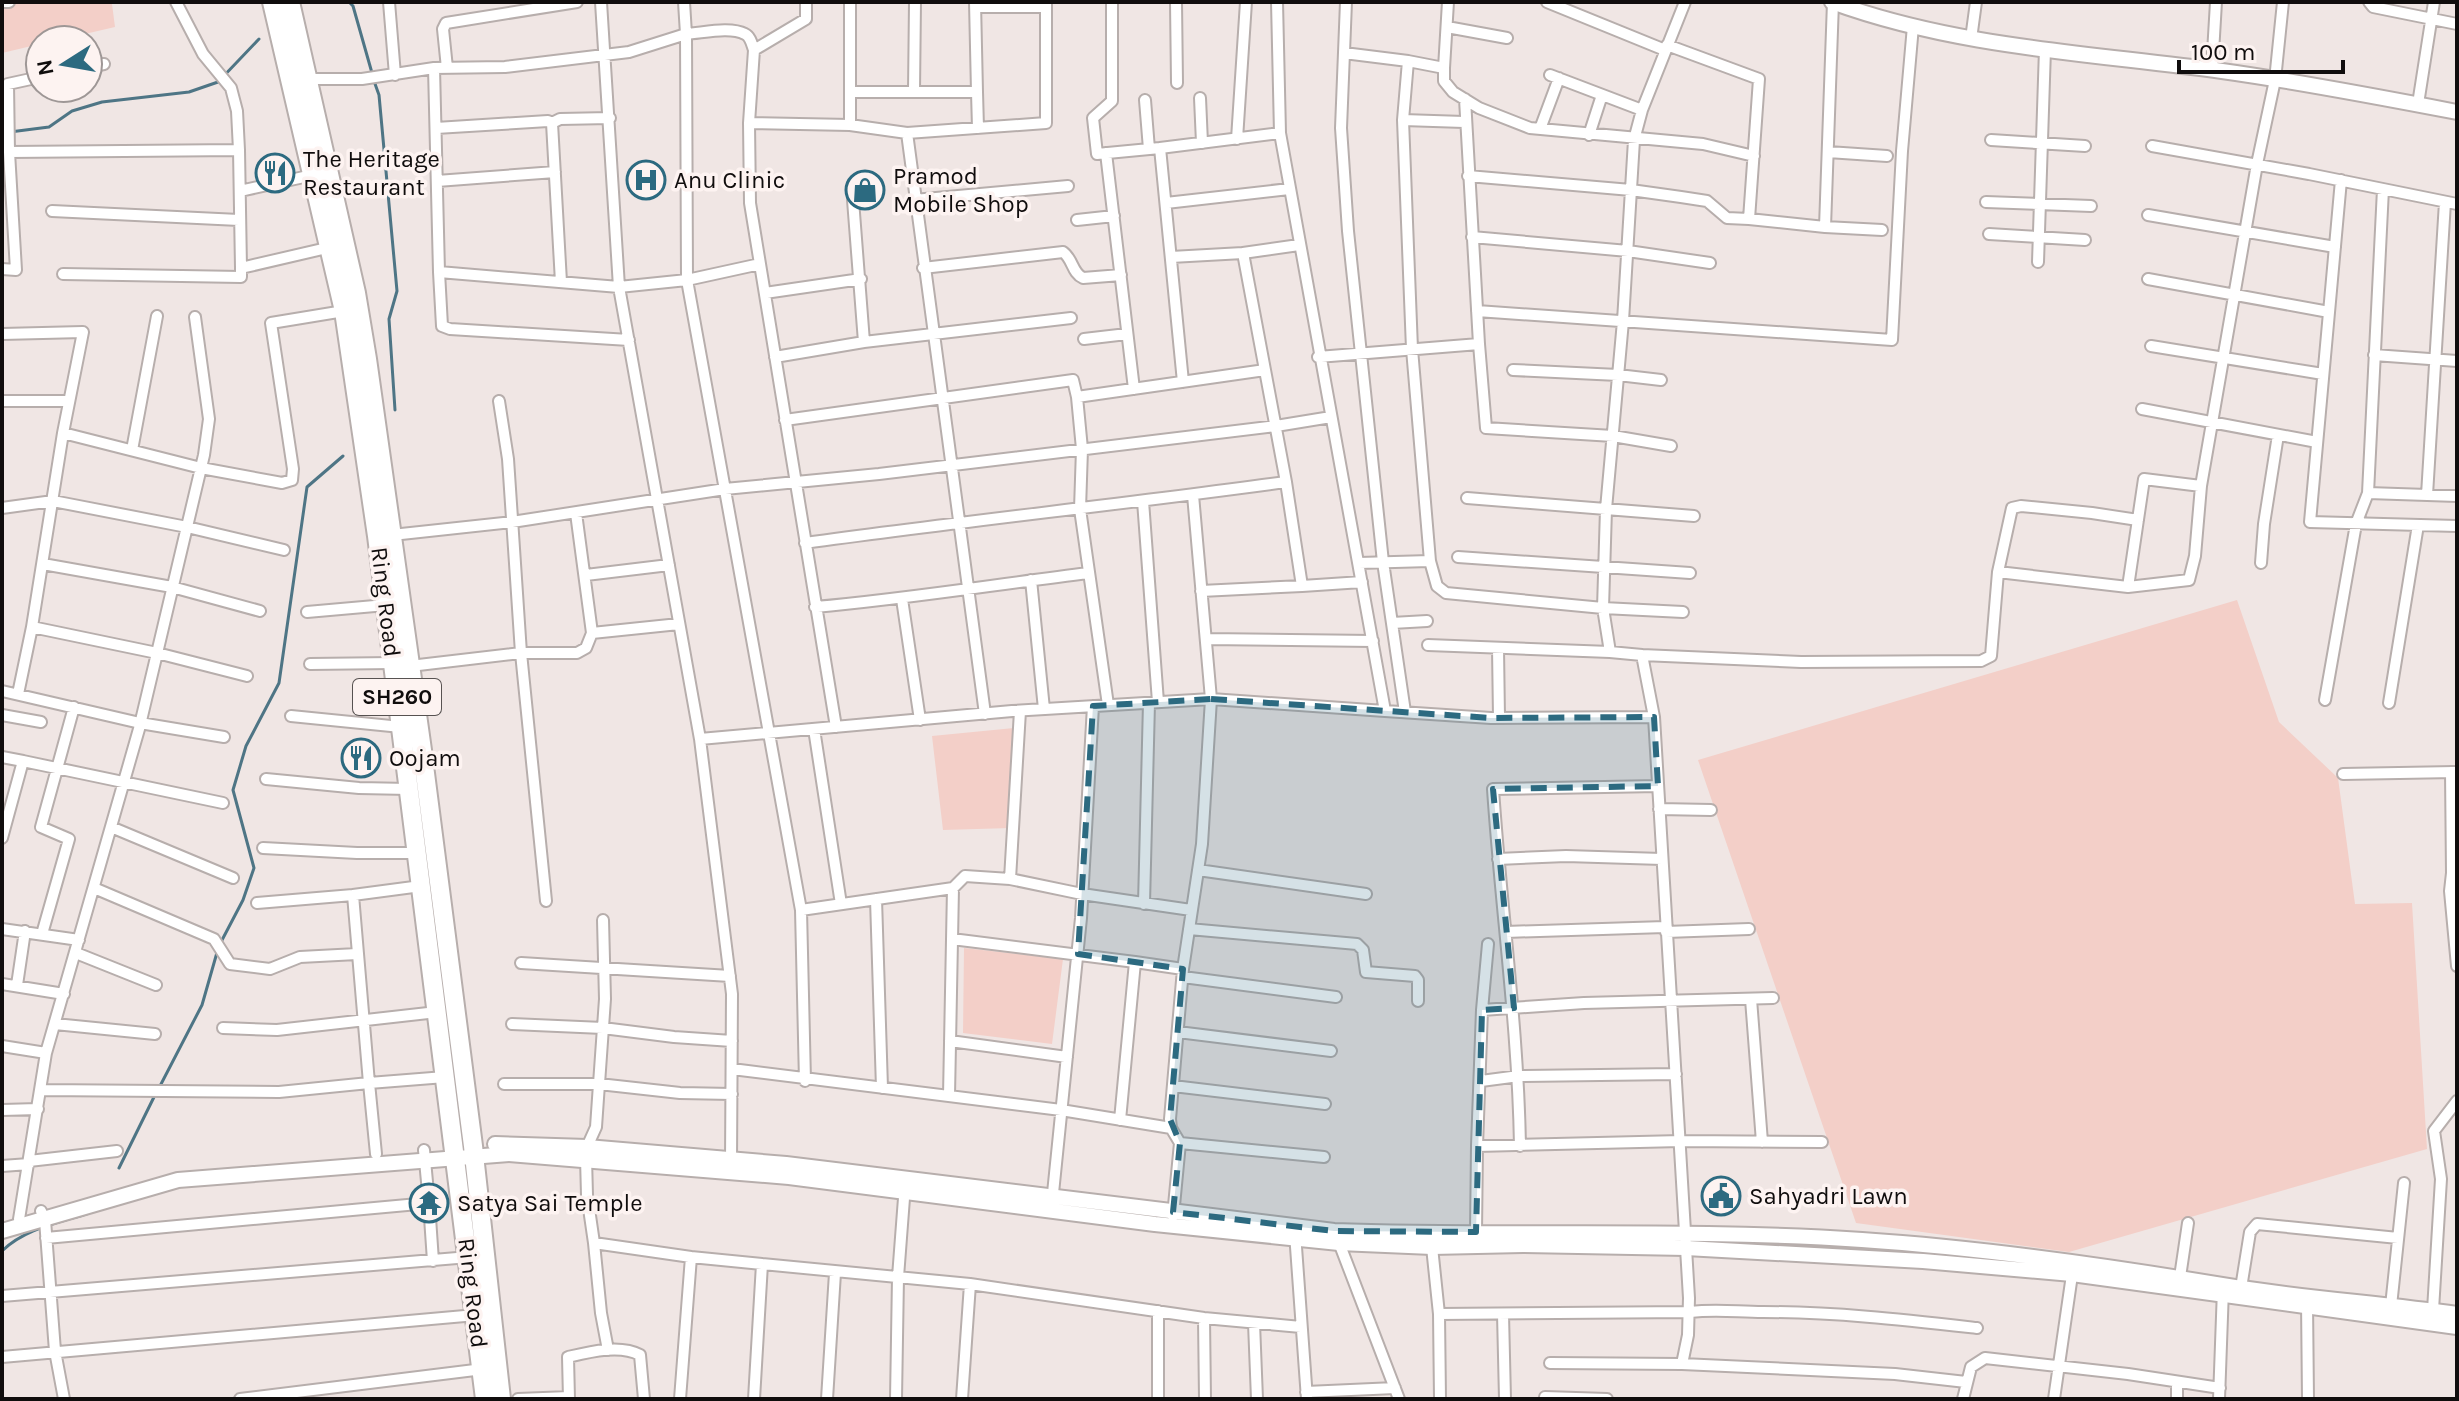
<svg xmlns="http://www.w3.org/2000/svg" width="2459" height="1401" viewBox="0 0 2459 1401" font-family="Karla,sans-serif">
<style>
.green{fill:#f3cfc8}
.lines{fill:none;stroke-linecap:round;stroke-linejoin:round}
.stream{stroke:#4e7585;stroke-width:3}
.minor-casing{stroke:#b7aeac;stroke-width:14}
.tertiary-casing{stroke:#b7aeac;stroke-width:18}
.trunk-casing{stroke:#b7aeac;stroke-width:22}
.minor{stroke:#fff;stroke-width:10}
.tertiary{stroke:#fff;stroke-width:14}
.trunk{stroke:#fff;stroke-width:18}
.marked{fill:#2c6a80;fill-opacity:0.2;stroke:#2c6a80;stroke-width:6;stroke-dasharray:16 10;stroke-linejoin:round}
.labels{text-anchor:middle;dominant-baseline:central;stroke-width:7;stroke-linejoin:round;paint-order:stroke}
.shield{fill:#fdf3f1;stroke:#575251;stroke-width:2}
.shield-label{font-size:22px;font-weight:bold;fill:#100d0d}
.poi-label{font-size:24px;fill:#100d0d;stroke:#fdf3f1;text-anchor:start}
.street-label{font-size:24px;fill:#100d0d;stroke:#fdf3f1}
</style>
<rect width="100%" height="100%" fill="#f0e6e4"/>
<path class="green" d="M2,2l110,2 3,23 -56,13h-19v4l-38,9z
M2237,600l42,122 59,56 17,126 57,-1 15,246 -358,103 -213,-29 -158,-463z
M1014,728l-3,100 -68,2 -11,-94z
M964,948l99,11 -11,85 -89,-11z"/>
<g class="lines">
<path class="stream" d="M349,2l4,4 19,67
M374,81l5,14 18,196 -8,28 6,91
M2,133l47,-6 23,-16 30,-9 87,-10 29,-10 41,-43
M221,942l22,-42 11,-32 -21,-78 13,-44 33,-63 28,-196 36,-31
M159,1088l43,-83 16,-56
M119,1168l36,-73
M2,1251c24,-23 57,-28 87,-38"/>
<defs>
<path id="minor" d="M2,2h7
M389,2l6,73
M601,2l18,285 68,-7 73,-16
M684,2l2,32 -57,18 -124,15 -71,1 5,204 180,15 81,452
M806,2v17l-52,31 -5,73 1,80 86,524
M850,2v123
M1112,2v99l-19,17 4,36 63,-6 23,234
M1176,2l1,81
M1346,2l-5,126 7,103 35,331 22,150
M1547,2l118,48
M1685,2l-43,108 -8,30 -11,181 -17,188 -3,99 7,44 32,3 12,62 35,581 -1,37 -6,29 213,10 71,8
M2369,2l4,5 84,17
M975,7h71
M1447,27l60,11
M1971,39l5,-37
M1667,45l92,34 -10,140 76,8 8,-225
M754,50c-2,-5 -3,-13 -9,-16 -15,-8 -42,-1 -59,0l1,246 114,630 4,171
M1344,53l64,8 -5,59 9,229 18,212 7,25 9,7 157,15 80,4
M1408,61l36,7 4,-66
M88,67l16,-3
M447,68l-4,-39 3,-6 131,-21
M1444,68v13l9,11 26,16 51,20 173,16 51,12
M2212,70l4,-68
M1550,75l92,35
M307,79h55l72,-11
M914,91l1,-89
M850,92h127l-2,-90
M977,92l1,36
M1200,98l2,45
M1145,100l4,49
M2418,104l16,-102
M1403,120l61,2
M552,123l9,159
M749,123l101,2 57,8 78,581
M436,128l112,-7 4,2 8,-4 50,-1
M1540,129l19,-51
M907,133l139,-10v-121
M1589,135l13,-40
M1237,139l9,-137
M1991,140l94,6
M2152,146l157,28 148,30
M1160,148l120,-15
M239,150l2,118
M9,152l-1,-68 32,-7
M1828,152l59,4
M1106,153l28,236
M1468,176l163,14 50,7 26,4 20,17 22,1
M2341,180l-31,342 147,4
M437,181l118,-9
M2383,189l-15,304 89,3
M240,191l73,-16
M853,200l11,142 207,-24
M914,200l154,-14
M1986,202l105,4
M1166,203l123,-14
M52,211l187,9
M2148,215l187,32
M1077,220l37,-4
M1825,227l57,3
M1989,234l96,6
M1472,237l156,14 82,12
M1171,257l72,-4
M2038,262l7,-213
M923,268l140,-16c10,7 9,21 20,26l38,-3
M2,269l14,1 -7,-118 230,-2 -2,-39 -6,-23 -28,-34 -27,-52
M439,272l3,54 8,3 179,11
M63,274l178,3v-9l90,-21
M2148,279l181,33
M765,293l96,-14
M1477,311l415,29 10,-189 11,-125
M2,334l81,-2 -20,101
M1084,339l43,-5
M1479,344l7,84 127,8 58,10
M2151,346l172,28
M2374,355l83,6
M775,357l89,-15
M1318,357l161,-13 -14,-245
M1513,370l105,5 43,5
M2,401h67
M499,401l9,58 13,194 25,248
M2142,409l175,33
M785,420l288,-40 4,17
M132,450l25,-134
M1286,482l16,104 60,-4
M1193,495l18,204 174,12 -105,-578 -3,-131
M2427,495l18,-293
M1467,498l227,18
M1143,501l15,201
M2,508l51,-7 134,26 97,23
M392,535l120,-13 213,-33 154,-15 397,-48 55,-9
M805,543c160,-22 320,-39 481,-61l-21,-112
M1458,557l232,16
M1359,563l71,-2
M2261,563l3,-39 14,-89
M43,564l129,23 88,24
M1998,572l14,-64 9,-2 71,7 46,7
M586,575l83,-10
M1031,580l13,129
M2128,587l61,-7 6,-24 6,-70
M1201,591l101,-5
M902,599l18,121
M815,607c92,-8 183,-23 274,-34
M307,612l79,-7
M1392,623l35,-2
M32,627l125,26 90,23
M592,633l87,-9
M1206,639l167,2
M1428,645l182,7
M1498,648l1,70
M1642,655l159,7 180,-1 10,-5 7,-84 130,15 16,-108 57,7 56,-322 18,-84 8,-78
M310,664l83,-1
M410,666l111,-13h56l9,-5 6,-15 -16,-120
M2,691l138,32 84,14
M18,694l14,-67 31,-194 138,35 81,15 10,-3 1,-11 -22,-146 73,-12
M2325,700l31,-176 12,-31
M2389,703l29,-178
M1108,705l-28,-196 2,-60 -5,-52 188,-27 -22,-117 56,-8
M1385,711l106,7 163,-1
M2,715l39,7
M291,716l110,11
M814,729l27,175
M2,757l21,4 -21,77
M23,761l200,42
M2451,772l1,101 -2,18 7,75
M2343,774l112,-2
M266,779l93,9 50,1
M1659,809l52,1
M111,827l122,51
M263,848l94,5h60
M1498,859l68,-3 96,3
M1198,870l168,24
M1010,879l72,15 109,16
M94,888l120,51 16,25 40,5 30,-12 57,-3
M353,895l68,-9
M876,899l6,189
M257,903l96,-8 16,188 76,-6
M1144,904l5,-201
M801,910l152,-22 12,-12 45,3 10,-168
M603,920l2,79 -6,85 -3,43 -9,20 -1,11 1,37 7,48 97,14
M2,929l77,11
M1189,929l168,15 6,6 3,22 49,4 3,4v21
M1506,932l159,-5
M1666,932l83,-3
M42,934l27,-95 -28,-12 33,-120
M952,939l183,23 -15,158
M76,953l80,32
M1135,962l48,7
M521,963l209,13
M1183,977l153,20
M2,984l62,10
M17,985l8,-54
M1751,999l11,143
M1482,1010l102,-7 189,-5
M55,1024l100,10
M512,1024l91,4 71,9 58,4
M223,1028l54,2 160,-18
M1178,1032l153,19
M950,1041l117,16
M2,1046l44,7
M732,1069l329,41 110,18
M1481,1081l38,-5 157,-2
M504,1084h95l81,9 52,1
M1173,1086l152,18
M41,1090l238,2 90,-9 7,71
M949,1096l4,-208
M2,1110l36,-1
M1180,1143l144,14
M1477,1146l5,-136 6,-66
M1520,1146c-2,-120 -19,-237 -27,-357l165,-3
M424,1150l5,53
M29,1161l88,-10
M731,1163l1,-169 -32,-255 312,-28 199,-12 -9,145 -19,125 -13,150 1,9 9,15 -7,73
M2,1166l27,-2
M1052,1203l29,-285 12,-212
M41,1211l4,9 10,131 9,48
M19,1219l27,-166 93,-324 65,-274 5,-36 -14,-102
M1476,1232l1,-86 204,-5 141,1
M1295,1233l12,166
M46,1238l383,-35 4,58
M1338,1240l61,159
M594,1243l7,70 7,37
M1432,1247l7,67 1,85
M762,1264l208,20 234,34 97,9
M2180,1277l8,-54
M2241,1288l9,-56 7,-8 141,14
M2,1296l467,-39
M2307,1302l1,97
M2391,1306l13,-123
M2433,1310l8,-131 -7,-48 23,-30
M1439,1314l251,-2c27,-3 47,0 73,0 72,0 142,8 214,16
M1503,1314l2,85
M1204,1318l1,81
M1254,1323l3,76
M2,1357l474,-42
M1550,1363l132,1
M1306,1392l89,-4
M1545,1397l62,2
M240,1399l243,-30
M518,1399l51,-2
M569,1399l-1,-42c21,-5 52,-13 72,-2l4,44
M680,1399l11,-142 71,7 -8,135
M827,1399l8,-126
M896,1399l2,-122 7,-92
M962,1399l8,-115
M1158,1399v-88
M1963,1399l8,-32 14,-9 143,16 92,14
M2054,1399l19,-131
M2177,1399v-16
M2219,1399l4,-110"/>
<path id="tertiary" d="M1832,2c126,46 259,51 390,69 79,11 157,26 235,41
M495,1144l92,3 199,17 548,67c176,6 352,-3 528,9 120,8 241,25 360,45 78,13 157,18 235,29
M2,1231l176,-51 331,-26 280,23 366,47 184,19 93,4 91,-2 163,3 237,13 149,13 385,53"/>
<path id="trunk" d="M272,2l72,309 33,225 108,863
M290,2l66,291 11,66 55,391 51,396 28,253"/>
</defs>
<use href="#minor" class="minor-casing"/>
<use href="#tertiary" class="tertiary-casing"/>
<use href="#trunk" class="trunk-casing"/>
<use href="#minor" class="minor"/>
<use href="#tertiary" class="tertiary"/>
<use href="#trunk" class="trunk"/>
</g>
<path class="marked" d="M1211,699l280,19 163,-1 4,69 -165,3 21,219 -32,2 -6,222 -142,-1 -161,-19 7,-69 -10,-24 13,-150 -105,-15 15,-248z"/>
<defs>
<symbol id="restaurant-ring" viewBox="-11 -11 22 22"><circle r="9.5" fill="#fdf3f1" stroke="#2c6a80" stroke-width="1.5"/><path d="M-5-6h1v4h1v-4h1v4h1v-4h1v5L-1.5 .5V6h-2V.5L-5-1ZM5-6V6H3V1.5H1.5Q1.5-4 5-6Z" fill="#2c6a80"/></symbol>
<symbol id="hospital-ring" viewBox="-11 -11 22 22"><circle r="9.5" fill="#fdf3f1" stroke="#2c6a80" stroke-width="1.5"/><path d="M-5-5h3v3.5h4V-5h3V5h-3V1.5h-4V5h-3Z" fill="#2c6a80"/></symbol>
<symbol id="shop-ring" viewBox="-11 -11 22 22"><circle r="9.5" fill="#fdf3f1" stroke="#2c6a80" stroke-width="1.5"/><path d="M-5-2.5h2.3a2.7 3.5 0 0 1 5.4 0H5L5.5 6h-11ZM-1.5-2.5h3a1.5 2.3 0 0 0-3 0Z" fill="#2c6a80"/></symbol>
<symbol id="civic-ring" viewBox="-11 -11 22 22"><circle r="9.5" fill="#fdf3f1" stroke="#2c6a80" stroke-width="1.5"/><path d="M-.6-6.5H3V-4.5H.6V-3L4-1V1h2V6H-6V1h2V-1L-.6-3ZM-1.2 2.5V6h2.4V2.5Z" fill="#2c6a80"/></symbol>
<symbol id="temple-ring" viewBox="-11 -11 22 22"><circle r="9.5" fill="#fdf3f1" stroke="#2c6a80" stroke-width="1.5"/><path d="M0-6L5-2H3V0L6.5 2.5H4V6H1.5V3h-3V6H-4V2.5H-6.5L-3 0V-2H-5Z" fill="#2c6a80"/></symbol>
</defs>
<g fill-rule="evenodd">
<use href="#restaurant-ring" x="253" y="151" width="44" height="44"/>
<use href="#hospital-ring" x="624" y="158" width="44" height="44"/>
<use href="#shop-ring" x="843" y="168" width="44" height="44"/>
<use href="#restaurant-ring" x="339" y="736" width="44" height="44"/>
<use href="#civic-ring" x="1699" y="1174" width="44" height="44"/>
<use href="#temple-ring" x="407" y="1181" width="44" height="44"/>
</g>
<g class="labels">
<rect class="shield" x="353" y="679" width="88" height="36" rx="6"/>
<g class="shield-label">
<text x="397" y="697">SH260</text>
</g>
<g class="poi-label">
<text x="303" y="159">The Heritage<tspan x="303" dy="28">Restaurant</tspan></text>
<text x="893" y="176">Pramod<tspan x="893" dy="28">Mobile Shop</tspan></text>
<text x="674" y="180">Anu Clinic</text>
<text x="389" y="758">Oojam</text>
<text x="1749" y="1196">Sahyadri Lawn</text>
<text x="457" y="1203">Satya Sai Temple</text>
</g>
<g class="street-label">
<text transform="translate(386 602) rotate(83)">Ring Road</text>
<text transform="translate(473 1293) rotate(83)">Ring Road</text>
</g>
</g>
<rect width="2459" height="1401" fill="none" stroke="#100d0d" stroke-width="8"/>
<g transform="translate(64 64) rotate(259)"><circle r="38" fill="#fdf3f1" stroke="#9e9796" stroke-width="2"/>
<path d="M0-6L14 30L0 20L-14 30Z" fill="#2c6a80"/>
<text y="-12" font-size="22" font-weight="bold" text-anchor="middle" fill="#100d0d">N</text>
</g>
<path d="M2179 60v12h164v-12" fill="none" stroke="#100d0d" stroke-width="4"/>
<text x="2191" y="60" font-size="24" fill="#100d0d" stroke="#fdf3f1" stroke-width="6" paint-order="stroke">100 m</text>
</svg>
